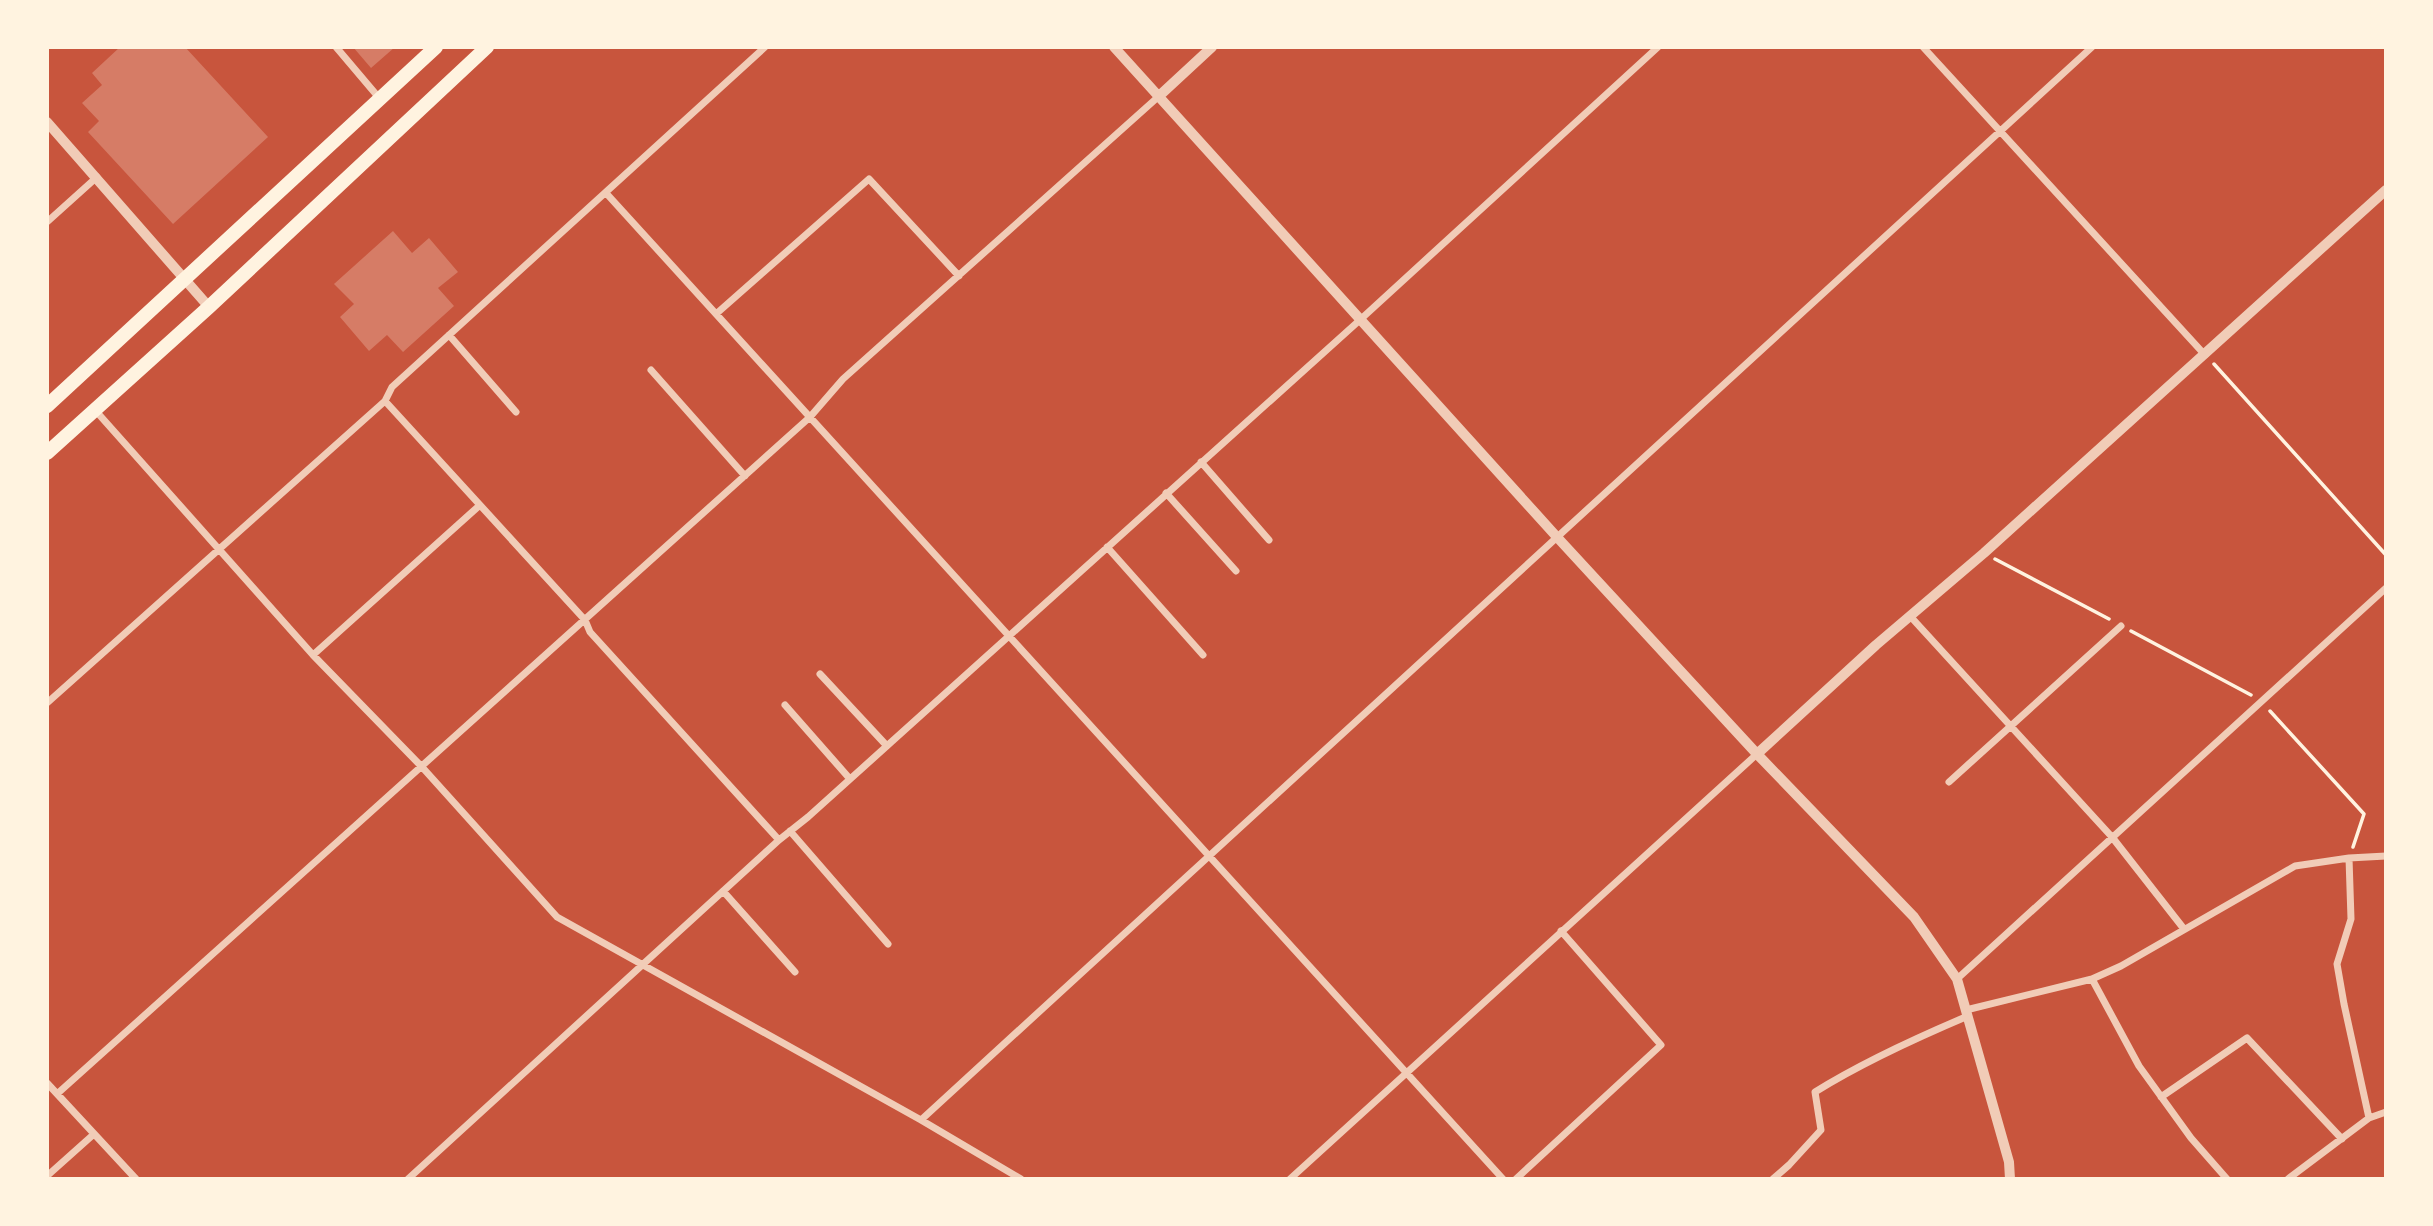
<svg xmlns="http://www.w3.org/2000/svg" width="2433" height="1226" viewBox="0 0 2433 1226" font-family="'Open Sans',sans-serif">
<style>
.building{fill:#d67c66}
.lines{fill:none;stroke-linecap:round;stroke-linejoin:round}
.path{stroke:#fff3e0;stroke-width:3.5}
.minor{stroke:#f1ccb7;stroke-width:7}
.tertiary{stroke:#f1ccb7;stroke-width:10}
.trunk{stroke:#fff3e0;stroke-width:14}
</style>
<rect width="100%" height="100%" fill="#c8553d"/>
<path class="building" d="M120,47h65l83,90 -95,87 -85,-92 11,-11 -17,-18 20,-18 -10,-12z
M353,47h42l-24,21z
M393,231l19,22 17,-15 29,34 -20,16 16,18 -51,46 -16,-17 -18,16 -29,-34 14,-13 -20,-20z"/>
<g class="lines">
<path class="path" d="M2214,364l172,191
M1995,559l114,60
M2131,631l120,64
M2270,711l94,103 -11,33"/>
<path class="minor" d="M336,47l44,52
M1923,47l282,308
M606,193l897,986
M47,222l50,-45
M716,314l153,-135 90,97
M449,335l67,77
M651,370l94,106
M385,401l200,219 5,12 189,208
M95,410l218,245 109,112 135,150 364,203 100,59
M1201,462l68,78
M1166,493l70,78
M1107,547l96,108
M1910,616l202,221 72,92
M313,655l167,-150
M820,674l67,72
M47,703l338,-302 7,-14 373,-340
M785,705l65,74
M1949,782l172,-156
M790,831l98,113
M2349,858l2,61 -14,45 7,40 25,114
M723,891l72,81
M1957,979l429,-391
M2092,979l47,87 52,72 36,41
M1966,1010l126,-31 29,-13 174,-100 54,-8 37,-2
M47,1083l89,96
M57,1094l753,-677 33,-38 315,-282
M2161,1097l86,-59 95,101
M921,1120l1171,-1073
M47,1176l47,-42
M408,1179l371,-339 29,-23 553,-498 297,-272
M1290,1179l467,-425
M1516,1179l145,-134 -100,-114
M1773,1179l16,-14 32,-35 -6,-38c48,-30 101,-54 153,-76
M2288,1179l81,-61 17,-6"/>
<path class="tertiary" d="M1114,47l442,489 201,218 157,163 43,62 52,183 1,17
M1158,97l54,-50
M47,122l162,185
M1757,754l119,-109 108,-92 402,-363"/>
<path class="trunk" d="M47,406l389,-359
M47,453l162,-146 278,-260"/>
</g>
<rect width="2433" height="1226" fill="none" stroke="#fff3e0" stroke-width="98"/>
</svg>
